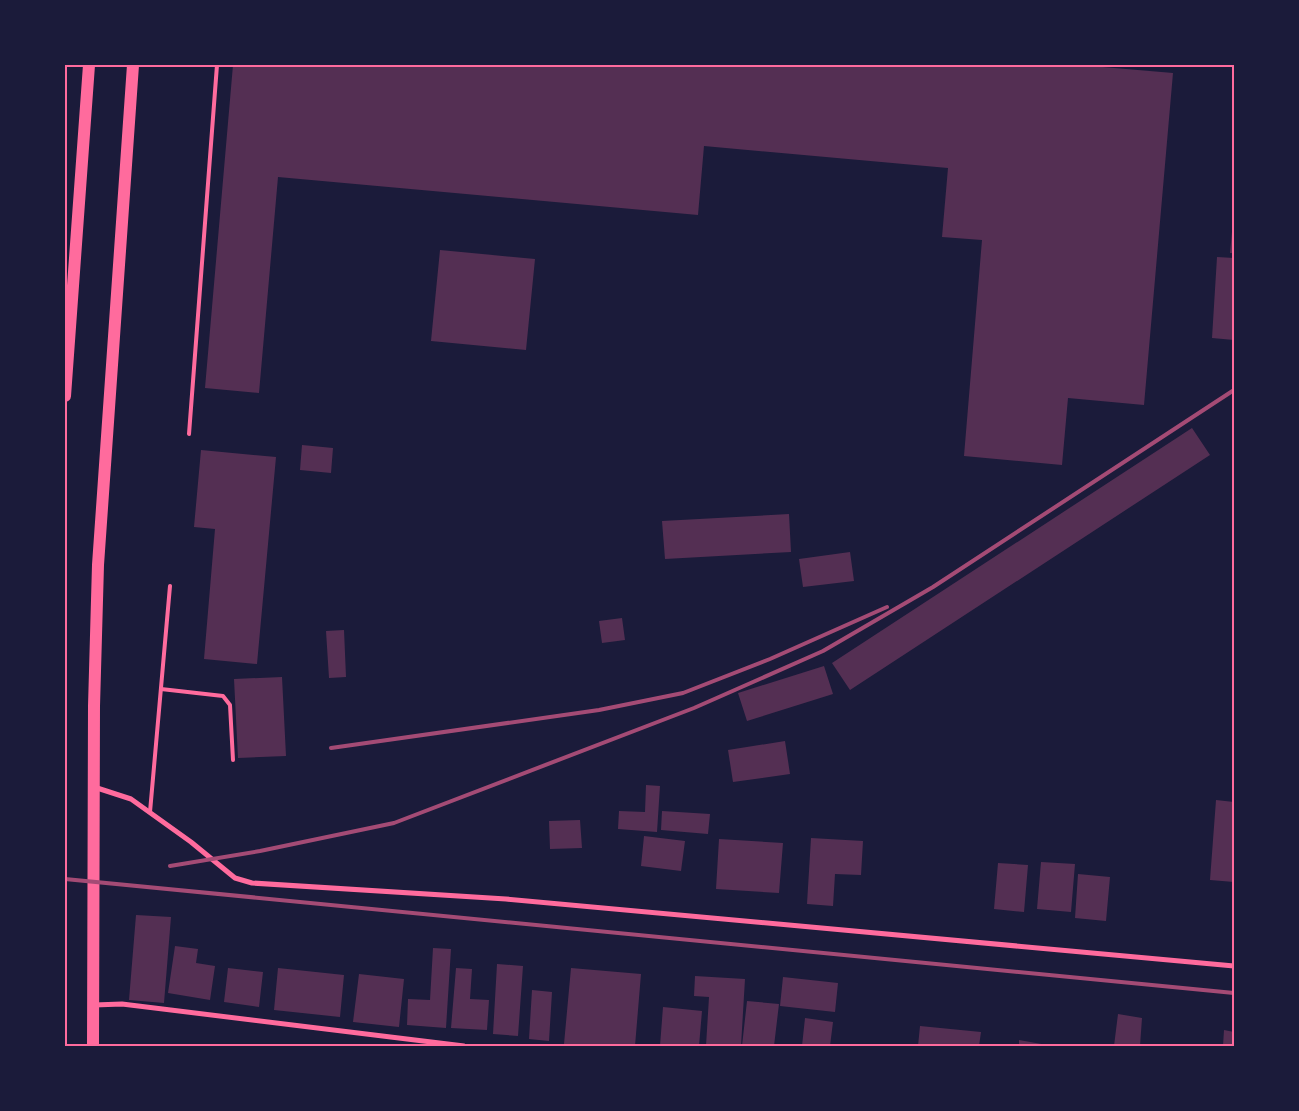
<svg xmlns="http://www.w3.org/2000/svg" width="1299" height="1111" viewBox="0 0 1299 1111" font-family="'Noto Sans',sans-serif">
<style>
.building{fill:#542f53}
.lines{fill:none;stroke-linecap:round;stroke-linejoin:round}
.service{stroke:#ff6b9d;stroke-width:4}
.minor{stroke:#ff6b9d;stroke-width:5}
.primary{stroke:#ff6b9d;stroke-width:12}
.rail{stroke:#a44b75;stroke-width:4}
.neatline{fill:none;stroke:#ff6b9d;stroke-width:2}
</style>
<rect width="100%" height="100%" fill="#1b1b3a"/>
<path class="building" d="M233,65h846l94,8 -29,332 -76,-7 -6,67 -98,-9 18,-216 -40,-3 6,-69 -244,-22 -6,69 -420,-38 -19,216 -54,-5z
M1233,221h1v32h-4z
M440,250l95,9 -9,91 -95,-9z
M1217,257l17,1v82l-22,-2z
M1192,428l18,27 -360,235 -18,-27z
M302,445l31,3 -2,25 -31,-3z
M201,450l75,7 -19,207 -53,-5 11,-130 -21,-2z
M789,514l2,38 -126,7 -3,-38z
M850,552l4,29 -51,6 -4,-28z
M622,618l3,22 -23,3 -3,-22z
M344,630l2,47 -17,1 -3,-47z
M824,666l9,28 -86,27 -9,-28z
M282,677l4,79 -48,2 -4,-79z
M785,741l5,33 -57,8 -5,-32z
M646,785l14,1 -3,46 -39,-3 1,-18 26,1z
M1216,800l18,2v80l-24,-2z
M662,811l48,3 -2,20 -47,-4z
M580,820l2,28 -32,1 -1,-28z
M644,836l41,5 -4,30 -40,-5z
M811,838l52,3 -2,34 -26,-1 -2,32 -26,-2z
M719,839l64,4 -4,50 -63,-4z
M1041,862l34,2 -4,48 -34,-3z
M998,863l30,2 -4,47 -30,-3z
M1078,874l32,3 -4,44 -31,-3z
M136,915l35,2 -7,86 -35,-3z
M175,946l23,3 -2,14 19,3 -5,34 -42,-7z
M433,948l18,1 -5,79 -39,-3 1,-26 22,1z
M497,964l26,2 -5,70 -25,-2z
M228,968l35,4 -4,35 -35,-5z
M278,968l66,7 -4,42 -66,-7z
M456,968l16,1 -2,30 19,1 -2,30 -36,-2z
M571,968l70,6 -6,72 -71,-2z
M359,974l45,5 -5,48 -46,-5z
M695,976l50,3 -4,67h-35l3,-49 -15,-1z
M783,977l55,6 -3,29 -55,-6z
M532,990l20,2 -3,49 -20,-2z
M747,1001l32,3 -5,42h-32z
M663,1007l39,4 -3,35h-39z
M1118,1014l24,4 -2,28h-26z
M805,1018l28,4 -3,24h-28z
M920,1026l61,6 -2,14h-61z
M1224,1030l10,2v14h-11z
M1019,1040l28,5v1h-28z"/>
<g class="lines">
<path class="service" d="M189,434l28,-369
M161,689l62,7 7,9 3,55
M150,812l20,-226"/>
<path class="minor" d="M94,787l37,12 60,43 44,36 17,5 254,16 728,67
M94,1005l28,-1 342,42"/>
<path class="primary" d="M65,396l24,-331
M93,1046l1,-340 4,-141 35,-500"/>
<path class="rail" d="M331,748l268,-38 84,-17 87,-34 117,-52
M170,866l90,-15 134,-28 300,-115 129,-57 110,-64 301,-197
M65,879l1169,114"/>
</g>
<rect width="1299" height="1111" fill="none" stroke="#1b1b3a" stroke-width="132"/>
<rect x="66" y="66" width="1167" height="979" class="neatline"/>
</svg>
